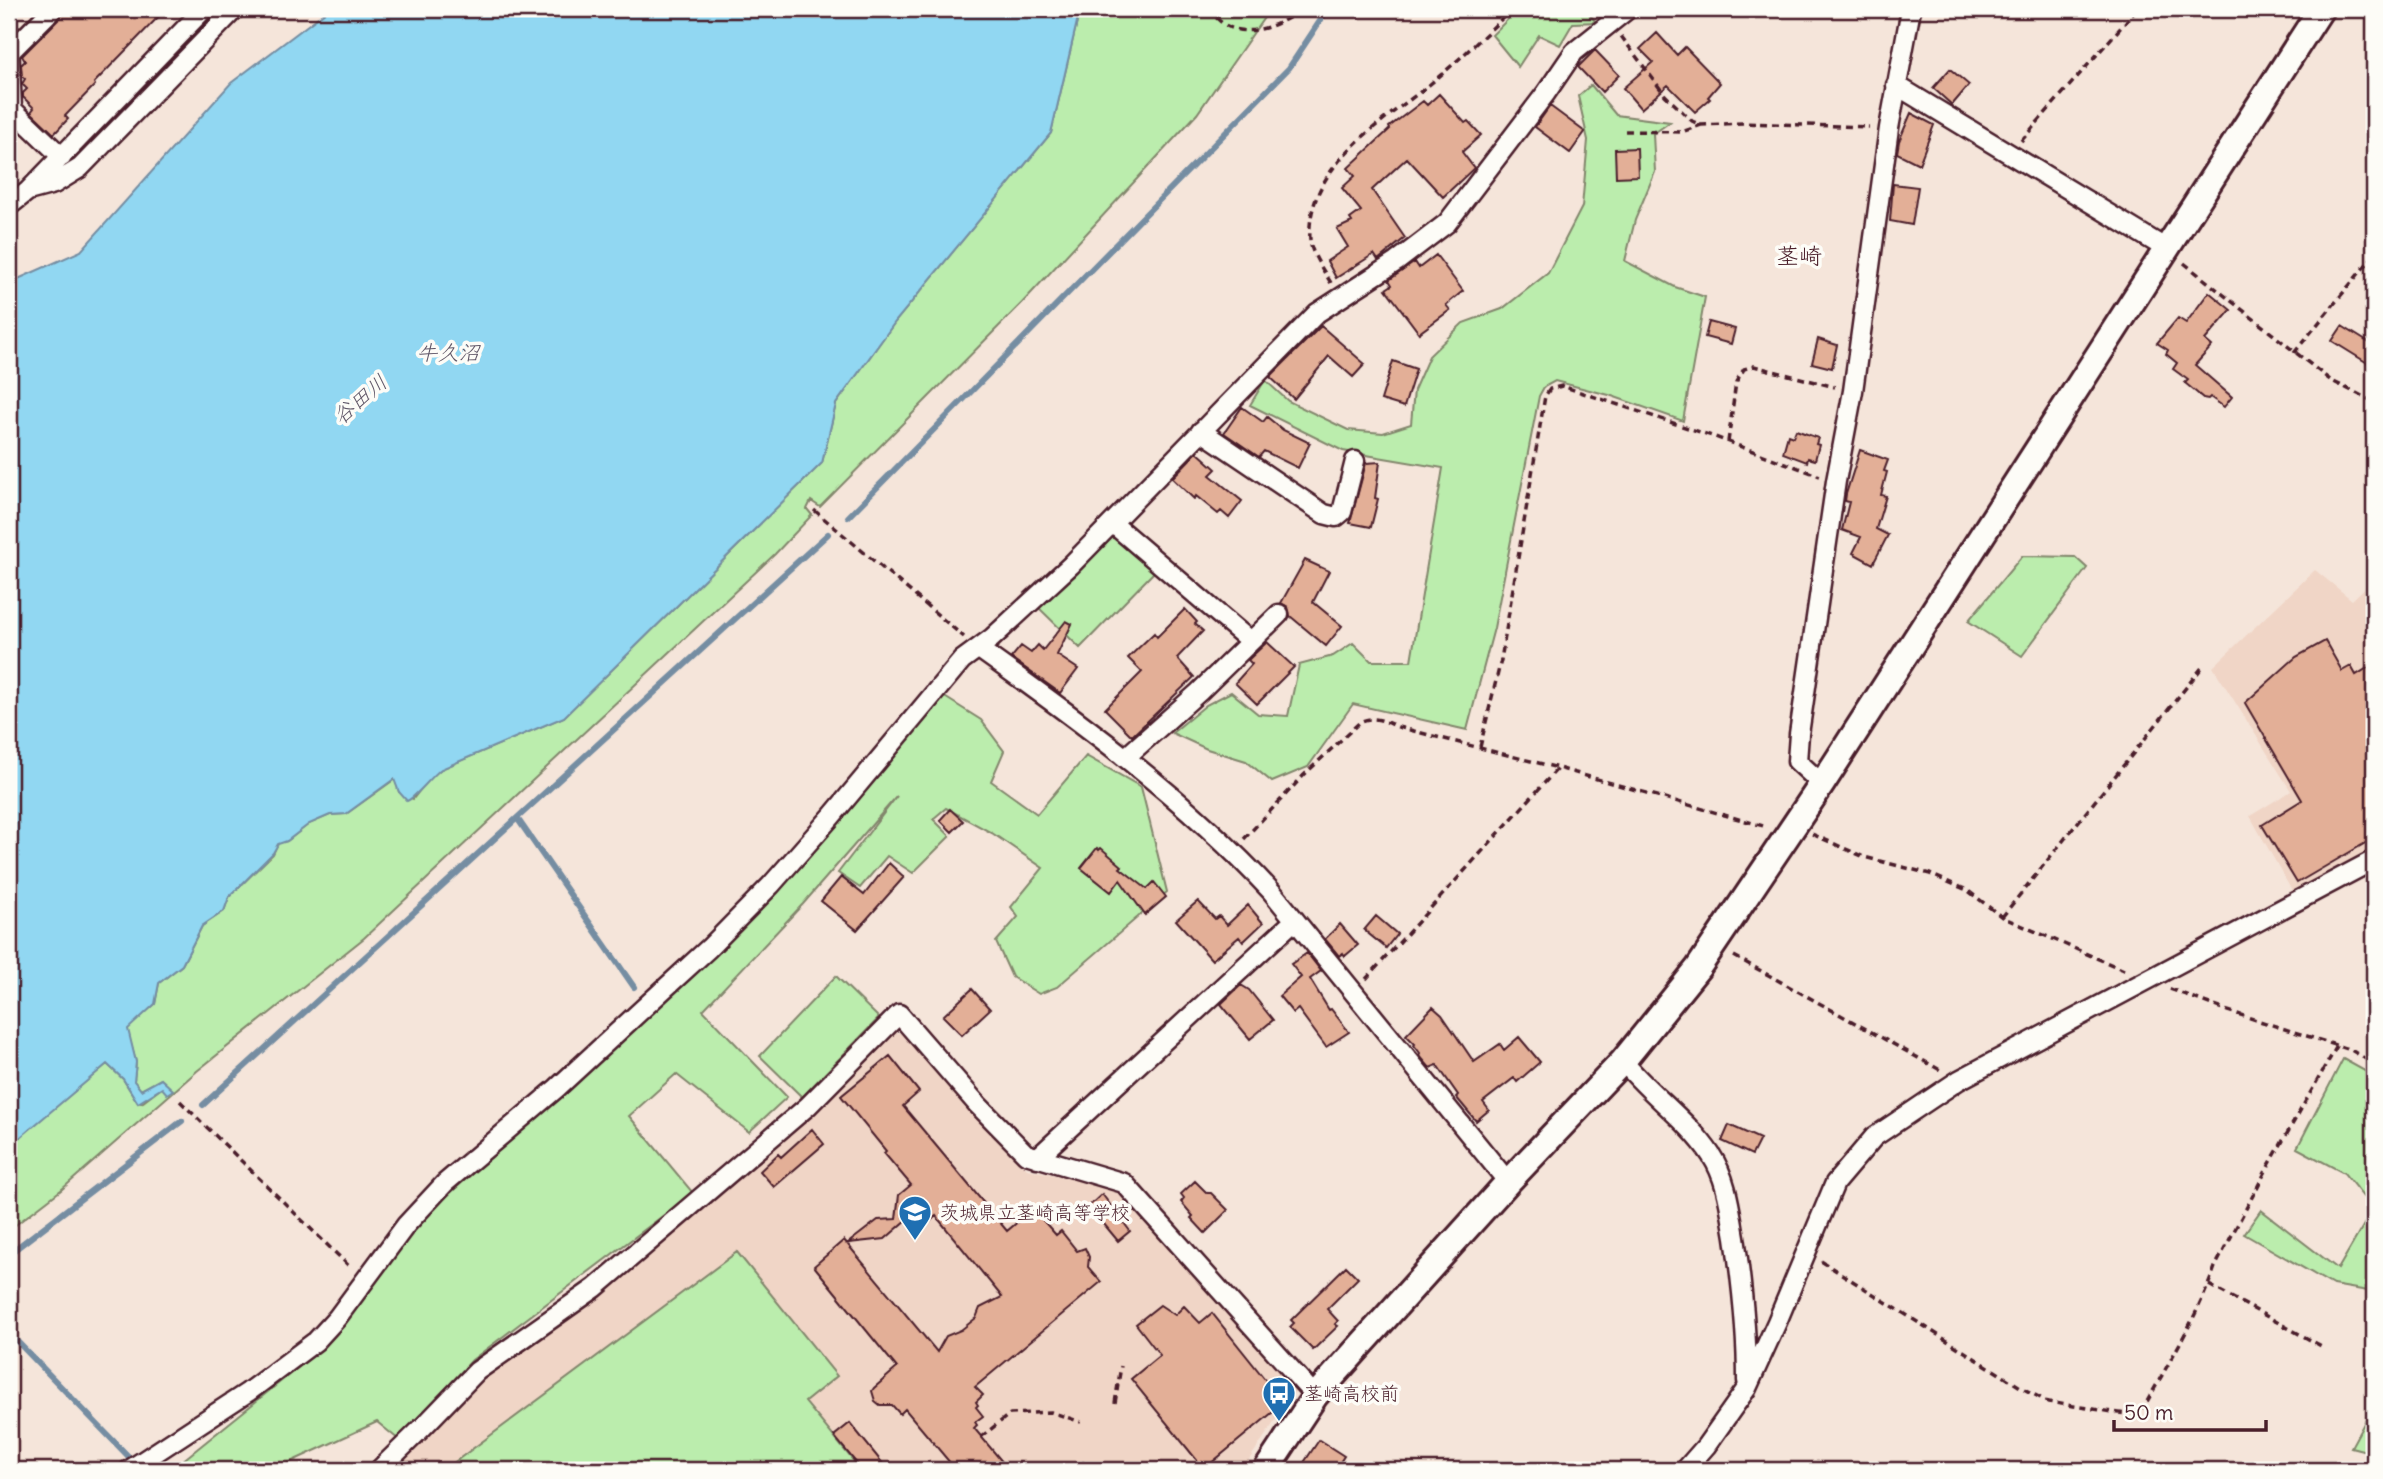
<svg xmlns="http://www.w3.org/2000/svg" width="2383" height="1479" viewBox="0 0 2383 1479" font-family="Delius,'Klee One',sans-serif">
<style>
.built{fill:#f0d5c6}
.green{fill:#bbedad;stroke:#82866c;stroke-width:2}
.water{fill:#91d7f2;stroke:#758da2;stroke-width:2}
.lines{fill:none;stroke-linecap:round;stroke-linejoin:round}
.stream{stroke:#758da2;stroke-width:6}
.building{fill:#e3af97;stroke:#4a1f2b;stroke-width:2}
.street-casing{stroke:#4a1f2b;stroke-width:23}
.secondary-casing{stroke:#4a1f2b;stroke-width:30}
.path{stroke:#4a1f2b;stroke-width:3.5;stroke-dasharray:7 5;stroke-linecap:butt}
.street{stroke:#fdfcf7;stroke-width:18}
.secondary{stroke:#fdfcf7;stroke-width:24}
.labels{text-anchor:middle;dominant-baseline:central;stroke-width:7;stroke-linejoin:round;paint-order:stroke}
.poi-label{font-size:19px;fill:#4a1f2b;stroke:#fdfcf7;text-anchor:start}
.water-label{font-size:21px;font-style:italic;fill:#5f5667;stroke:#fdfcf7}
.quarter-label{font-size:23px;fill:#4a1f2b;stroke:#fdfcf7}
</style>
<rect width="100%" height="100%" fill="#f5e5da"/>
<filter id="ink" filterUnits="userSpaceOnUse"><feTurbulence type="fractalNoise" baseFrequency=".0143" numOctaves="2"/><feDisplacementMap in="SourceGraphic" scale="14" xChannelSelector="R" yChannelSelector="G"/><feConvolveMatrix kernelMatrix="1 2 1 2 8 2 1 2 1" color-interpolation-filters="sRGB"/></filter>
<g filter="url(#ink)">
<path class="built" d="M2315,570l37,30 22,-21v271l-82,41 -42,-75 41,-25 -78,-124z
M891,1033h10l126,136 94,20 175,201 -54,80h-850l16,-13 80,-83 112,-78 216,-185z"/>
<path class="green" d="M1080,9h190l-73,105 -175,189 -202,204 -9,-6 -4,8 5,6 -37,39 -411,384 -167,133 -136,119 -52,40v-84l98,-82 16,15 15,24 5,-1 20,-15 9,3 -11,-11 -20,11 -7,-9 2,-19 -9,-33 28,-25 4,-21 23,-18 20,-39 22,-15 5,-14 44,-43 5,-11 9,-2 22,-17 21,-9 16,-1 49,-35 4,13 14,7 15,-19 13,-11 123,-52 258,-254 14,-59 59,-82 156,-189z
M1518,9h67l11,13 -23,1 -13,22 -21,-10 -21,32 -26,-32z
M1591,85l25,30 54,7 -17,12 2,38 -20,48 -10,41 50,26 30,10 -22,124 -74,-26 -54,-14 -11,6 -5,9 -45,232 -27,102 -114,-26 -45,63 -36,15 -26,-21 -39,-12 -35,-16 34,-28 25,-13 27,22 30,2 11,-51 34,-9 20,-13 18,18h40l32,-193 -100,-17 -93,-46 15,-25 23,21 60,29 35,3 28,-9 3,-34 15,-34 34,-33 39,-14 46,-36 34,-66 6,-67 -10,-44z
M1113,530l42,41 -75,77 -42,-41z
M2022,556l53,1 12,11 -65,88 -54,-35z
M943,696l38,24 23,31 -13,30 46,33 49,-58 55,31 26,105 -110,95 -18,7 -27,-17 -16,-35 22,-25 -7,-10 32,-39 -51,-35 -46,-25 -13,11 17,17 -37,37 -26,-17 -27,32 -22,-15 59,-77 -94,108 -100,106 84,87 -38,35 -73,-58 -47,42 64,77 -221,167 -73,80 -22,-18 -93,43v5h-113l150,-121 91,-121 299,-272z
M836,976l43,42 -77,79 -42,-41z
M2343,1059l31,17v216l-41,-7 -89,-51 17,-24 77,59 35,-60 -29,-36 -47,-25z
M737,1252l100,124 -32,26 56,68h-417z
M2370,1412l4,2v39l-23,-6z"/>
<path class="water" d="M329,9h751l-29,124 -156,189 -59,82 -14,59 -258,254 -123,52c-10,8 -26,29 -34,32l-8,-9 -5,-13 -48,35 -16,1 -21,9 -22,17 -9,3 -5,9 -44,44 -5,14 -22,15 -20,39 -23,18 -4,21 -27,25 8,33 -2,19 7,9 20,-11 12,11 -6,4 -5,-6 -24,15 -15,-24 -16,-15 -97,82 -1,-863 72,-32 150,-168z"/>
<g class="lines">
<path class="stream" d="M848,517l441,-449 39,-59
M517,818l117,169
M203,1105l625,-571
M9,1254l173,-133
M9,1333l120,124"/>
</g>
<path class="building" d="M64,9h102l-72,74 1,2 -30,31 3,3 -14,15 -23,-22 3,-4 -11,-11v-4l4,-4 -5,-5 3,-5 -3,-3 -1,-11 4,-4 -3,-5 39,-39z
M1657,33l20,22 8,-8 35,36 -12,14 2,2 -15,13 -27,-27 -27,24 -18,-21 30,-26 -13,-13z
M1595,50l24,25 -17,17 -24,-25z
M1950,69l19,16 -17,20 -19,-17z
M1439,94l26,29 3,-2 13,14 -19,17 12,16 -31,29 -36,-39 -35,32 33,48 -27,22 -4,-6 -38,24 -9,-17 21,-14 -11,-18 15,-7 -2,-3 11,-8 -19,-23 13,-12 -7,-8 42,-39 -1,-2 34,-26 4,4z
M1550,106l35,26 -15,21 -35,-26z
M1911,113l23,12 -15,39 -22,-11 2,-12z
M1637,148l1,28 -22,1 -1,-28z
M1893,184l25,3 -6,38 -22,-4z
M1436,255l27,36 -17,14 4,5 -31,23 -33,-44 6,-4 -3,-5 26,-18 4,6z
M2209,292l22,18 -26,30 7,6 -17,19 37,32 -8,10 -14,-10 -2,2 -5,-1 -18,-15 3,-3 -15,-11 4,-6 -11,-9 2,-4 -11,-7 21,-25 8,5z
M1709,322l26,7 -4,15 -26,-7z
M1321,326l44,38 -12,13 -24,-21 -35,43 -24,-22z
M2342,326l32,20v21l-42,-26z
M1818,339l19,6 -5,23 -20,-5z
M1393,361l23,8 -12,38 -23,-7z
M1242,407l21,15 4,-5 16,13 27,13 -12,25 -34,-17 -5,6 -35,-24z
M1796,430l22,8 -2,6 3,1 -4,15 -7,-2 -1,4 -24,-9 5,-18 5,2z
M1860,450l28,10 -4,11 3,1 -6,23 5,1 -10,33 12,6 -15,29 -20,-11 8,-16 -19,-7 7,-28 -4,-1 1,-7z
M1197,452l19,17 -6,6 32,26 -13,17 -8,-7 -3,3 -22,-18 -2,3 -22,-21z
M1380,462l-5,36 3,1 -7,28 -21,-4 16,-60z
M1305,560l24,11 -16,31 29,24 -16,20 -36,-30 -2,-9 -7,-4z
M1185,609l12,13 -2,2 8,7 -26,27 17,19 -62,59 -27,-27 37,-37 -14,-14 26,-25 3,4z
M1066,621l6,3 -15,31 21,14 -18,24 -49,-35 10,-12 10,7 7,-8 5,5z
M2325,641l17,30 9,-5 5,9 18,-11v174l-77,45 -35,-58 40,-25 -57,-97 51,-46z
M1267,642l27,25 -37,37 -22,-21 17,-19 -4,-4z
M950,809l13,12 -11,11 -12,-12z
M1097,848l2,2 2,-2 21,18 -2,2 27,21 7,-7 12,15 -21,18 -25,-35 -9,12 -30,-24z
M889,863l15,14 -47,53 -36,-29 20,-24 23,18z
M1198,901l17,18 4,-3 8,9 21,-20 15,18 -20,19 -4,-5 -27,23 -36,-40z
M1376,916l21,18 -11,14 -22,-18z
M1340,924l18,21 -13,11 -2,-3 -4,3 -14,-17z
M1307,953l14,18 -11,8 19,31 2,-1 18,23 -23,15 -28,-38 -5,4 -14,-17 22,-19 -10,-13z
M1241,985l8,5 24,30 -23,19 -29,-35z
M972,989l18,20 -28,26 -19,-19z
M1433,1007l9,8 32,47 26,-18 4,6 15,-13 21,25 -23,20 -3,-4 -31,24 6,8 -13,11 -20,-24 2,-2 -21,-30 -7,3 -11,-13 1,-2 -6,-8 1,-1 -9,-9z
M890,1056l29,36 -16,14 104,125 26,-22 23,26 5,-4 16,20 8,-3 4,9 -1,10 13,15 -126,105 8,8 -7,7 2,3 -2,2 7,9 -8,6 2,3 -3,3 35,42h-53l-51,-61 -5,5 -8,-9h-12l-5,-4 -3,-10 2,-3 23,-20 -83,-102 30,-26 93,112 9,-16 15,-6 15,-12 4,-10 22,-11 -66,-81 -10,9 -11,-12 -30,26 -37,4 30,-23 18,-1 3,-24 12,-10 -27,-32 2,-2 -45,-55z
M1729,1125l31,14 -8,16 -30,-14z
M812,1129l12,15 -50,43 -14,-16 18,-17 3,3z
M1195,1181l12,12h4l17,17 -23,23 -14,-15 2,-2 -12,-14 3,-4 -3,-4z
M1102,1194l28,37 -12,10 -29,-35z
M1346,1266l12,12 -31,31 11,12 -3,3 3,2 -25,24 -23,-23 4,-4 -3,-3z
M1160,1305l15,10 9,-9 16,17 12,-10 72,90 -80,66 -73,-90 29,-24 -24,-31z
M850,1423l38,47h-26l-28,-34z
M1319,1440l25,16 -9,14h-36z"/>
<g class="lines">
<defs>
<path id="street" d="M9,43l3,66 50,48
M9,53l44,-44
M1896,85l269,163
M28,191l26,-7 26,-16 155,-159
M9,206l19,-15 176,-182
M1201,431l123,83 12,3 6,-5 13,-51
M1112,523l138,118
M979,649c104,74 206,149 293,243l236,290
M1126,757l73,-65 80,-78
M1822,784l-25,-23 2,-27 37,-253 17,-90 36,-263 22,-119
M1623,1061c26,33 65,59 88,94 16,24 19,54 24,82 7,48 12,95 12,144
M1037,1158l258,-238
M129,1470l119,-78 68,-51 21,-23 69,-93 39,-42 112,-95 105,-97 47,-43 62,-63 60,-68 131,-157 30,-22 79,-73 246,-252 79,-51 51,-39 99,-130 28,-41 54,-43
M379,1470l44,-43 54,-56 118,-83 213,-182 91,-92 79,91 48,49 98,29 191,213
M1685,1470l21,-24 41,-58 30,-66 58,-139 39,-46 85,-57 415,-220"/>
<path id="secondary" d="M1266,1470l49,-74 193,-214 115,-121 75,-93 124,-184 499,-775"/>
</defs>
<use href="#street" class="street-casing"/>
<use href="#secondary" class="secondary-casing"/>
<path class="path" d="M1208,9c6,6 13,15 21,18 24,10 53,-3 73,-18
M1621,36l44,59 27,26 9,4 42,-2 126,4
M1625,131l57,1 19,-7
M2021,141l116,-132
M2184,263l146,117 44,22
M1331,283c-7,-12 -20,-29 -21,-43 -5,-73 70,-116 119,-155 29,-24 56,-50 83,-76
M2294,353l80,-98
M1728,442l8,-60 8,-13 10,-3 81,21
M814,510l150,127
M1480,747l21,-87 44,-264 5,-7 12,-3 153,51 105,39
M1812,834l52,23 66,17 37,16 35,27 122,53
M1244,839l60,-64 56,-53c14,-7 24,-1 38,5l160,41 209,59
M2002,917l202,-252
M1734,956l208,115
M1366,979l192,-211
M2170,989l58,22 123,39 23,14
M180,1101l171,167
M1821,1261l201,127 26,14 78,12 18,-7c25,-45 54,-91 71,-140l53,-100 69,-121
M2209,1285l116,63
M1115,1403l6,-37
M981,1437l29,-23 41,-2 30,10
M1082,1462l13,8"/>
<use href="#street" class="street"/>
<use href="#secondary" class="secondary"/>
</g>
</g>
<defs>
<symbol id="school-pin" viewBox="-11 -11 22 30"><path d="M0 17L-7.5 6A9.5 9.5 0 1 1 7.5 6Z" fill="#1f6fb2" stroke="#fdfcf7"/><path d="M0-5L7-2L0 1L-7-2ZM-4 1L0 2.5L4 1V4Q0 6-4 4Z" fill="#fff"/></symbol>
<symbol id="bus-pin" viewBox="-11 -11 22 30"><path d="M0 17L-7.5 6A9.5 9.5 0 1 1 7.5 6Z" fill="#1f6fb2" stroke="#fdfcf7"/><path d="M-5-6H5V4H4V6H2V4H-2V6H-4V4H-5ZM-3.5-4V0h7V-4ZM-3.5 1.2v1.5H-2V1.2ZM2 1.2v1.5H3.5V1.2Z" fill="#fff"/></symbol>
</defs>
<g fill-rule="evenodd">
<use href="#school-pin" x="896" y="1193" width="38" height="52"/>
<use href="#bus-pin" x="1260" y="1374" width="38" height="52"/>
</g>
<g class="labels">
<g class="poi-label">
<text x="940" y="1212">茨城県立茎崎高等学校</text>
<text x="1304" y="1393">茎崎高校前</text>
</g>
<g class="water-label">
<text x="448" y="352">牛久沼</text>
<text transform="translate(360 399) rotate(-40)">谷田川</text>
</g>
<g class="quarter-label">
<text x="1799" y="255">茎崎</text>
</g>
</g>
<rect width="2383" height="1479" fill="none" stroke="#fdfcf7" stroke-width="35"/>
<rect x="18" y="18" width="2348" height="1444" fill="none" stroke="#4a1f2b" stroke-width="2.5" filter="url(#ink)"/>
<path d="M2114 1420v10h152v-10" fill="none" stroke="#4a1f2b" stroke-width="3.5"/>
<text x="2124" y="1420" font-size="21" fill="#4a1f2b" stroke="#fdfcf7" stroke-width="5" paint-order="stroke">50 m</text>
</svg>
